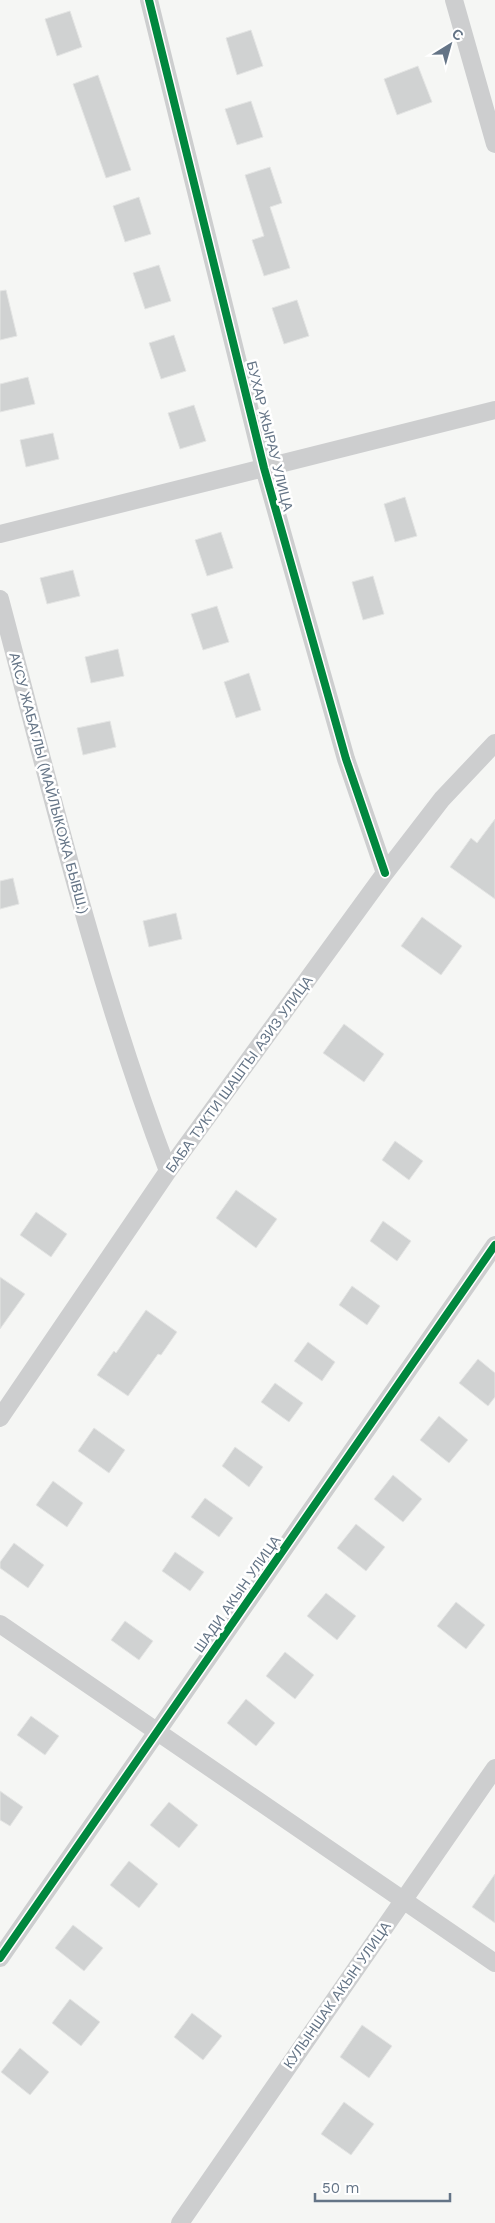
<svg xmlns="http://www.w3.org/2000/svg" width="495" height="2223" viewBox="0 0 495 2223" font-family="'Work Sans',sans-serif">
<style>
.building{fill:#d0d2d2;stroke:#e4e5e4}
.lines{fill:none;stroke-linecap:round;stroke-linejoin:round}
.minor{stroke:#cdcecf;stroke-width:18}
.cycleway-casing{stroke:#fff;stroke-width:11}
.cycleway{stroke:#00873e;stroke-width:8}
.labels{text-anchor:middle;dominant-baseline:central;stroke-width:5;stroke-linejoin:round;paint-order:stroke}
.street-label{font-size:14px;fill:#647486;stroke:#fff}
</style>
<rect width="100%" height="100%" fill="#f5f6f4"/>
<path class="building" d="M70,11l12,36 -25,9 -12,-37z
M251,30l12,36 -26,9 -11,-37z
M418,66l14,36 -35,13 -13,-36z
M98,75l33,95 -25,8 -33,-94z
M251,101l12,36 -26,8 -12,-36z
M270,167l12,36 -12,4 20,61 -26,8 -12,-36 12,-4 -19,-61z
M139,197l12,37 -26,8 -12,-36z
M159,265l12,36 -26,8 -12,-36z
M6,290l11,46 -17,4v-49z
M297,300l12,36 -25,8 -12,-36z
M174,335l12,36 -25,8 -12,-36z
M28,377l7,27 -35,8v-28z
M194,405l12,36 -26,8 -12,-36z
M53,433l6,26 -33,8 -6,-27z
M405,497l12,39 -22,6 -11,-38z
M221,532l12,36 -26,8 -12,-36z
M73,570l7,26 -33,8 -7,-26z
M373,576l11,38 -21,6 -11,-38z
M217,606l12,36 -26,8 -12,-36z
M118,649l6,27 -33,7 -6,-26z
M249,673l12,37 -25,8 -12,-36z
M110,721l6,26 -33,8 -6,-27z
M495,819v80l-45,-32 21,-29 6,5z
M13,878l6,26 -19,5v-28z
M176,913l6,26 -33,8 -6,-26z
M422,917l40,29 -21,29 -40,-29z
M344,1024l40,30 -20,28 -41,-29z
M395,1141l28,20 -14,19 -27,-20z
M236,1190l41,29 -21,29 -40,-30z
M36,1212l31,22 -16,23 -31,-22z
M383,1221l28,20 -14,20 -27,-20z
M0,1277l25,17 -25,35z
M352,1286l28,20 -13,19 -28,-20z
M146,1310l31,22 -16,23 -3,-1 -30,42 -31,-21 17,-24 2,2z
M308,1342l27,20 -13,19 -28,-20z
M478,1359l17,14v24l-7,9 -29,-23z
M275,1383l28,20 -14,19 -28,-20z
M439,1416l29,24 -19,23 -29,-23z
M94,1428l31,22 -16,23 -31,-22z
M235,1447l28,20 -14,20 -27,-21z
M393,1475l29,24 -19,23 -29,-23z
M53,1481l30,22 -16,24 -31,-22z
M205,1498l28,20 -14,19 -28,-20z
M356,1524l29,23 -19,24 -29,-23z
M14,1543l30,22 -16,23 -28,-20v-6z
M175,1552l29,20 -14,19 -28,-20z
M326,1593l30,23 -19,24 -30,-24z
M456,1602l29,23 -19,24 -29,-23z
M125,1621l28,20 -14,19 -28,-20z
M285,1652l29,23 -19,24 -29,-23z
M246,1699l29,24 -19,23 -29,-23z
M31,1716l28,20 -14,19 -28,-20z
M0,1791l23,16 -13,19 -10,-6z
M169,1802l29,23 -19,23 -29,-23z
M129,1861l29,23 -19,24 -29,-23z
M495,1874v49l-23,-16z
M73,1925l30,23 -19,23 -29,-23z
M70,1999l30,23 -19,24 -29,-23z
M192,2013l30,23 -19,24 -29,-23z
M362,2025l30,21 -23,32 -29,-21z
M20,2048l29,24 -19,23 -29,-23z
M344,2102l30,22 -23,31 -30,-21z"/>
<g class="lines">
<path class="minor" d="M149,0l115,468 82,291 39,114
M454,0l41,144
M0,534l495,-124
M0,599c51,192 97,386 168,572
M0,1418l168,-247 217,-298 57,-74 53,-56
M0,1624l495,339
M0,1958l495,-713
M180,2223l315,-455"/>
<defs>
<path id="cycleway" d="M149,0l115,468 82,291 39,114
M0,1958l495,-713"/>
</defs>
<use href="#cycleway" class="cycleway-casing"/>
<use href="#cycleway" class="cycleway"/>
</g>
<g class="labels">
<g class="street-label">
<text transform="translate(270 436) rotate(76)">БУХАР ЖЫРАУ УЛИЦА</text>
<text transform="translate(49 783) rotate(75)">АКСУ ЖАБАГЛЫ (МАЙЛЫКОЖА БЫВШ.)</text>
<text transform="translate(239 1074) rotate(-54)">БАБА ТУКТИ ШАШТЫ АЗИЗ УЛИЦА</text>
<text transform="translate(237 1594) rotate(-55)">ШАДИ АКЫН УЛИЦА</text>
<text transform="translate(337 1995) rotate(-55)">КУЛЫНШАК АКЫН УЛИЦА</text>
</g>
</g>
<g transform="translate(450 45) rotate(37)" stroke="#ffffff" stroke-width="4" paint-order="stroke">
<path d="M0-4L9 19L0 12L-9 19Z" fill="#647486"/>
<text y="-8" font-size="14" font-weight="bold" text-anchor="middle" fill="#647486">С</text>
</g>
<path d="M315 2193v8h135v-8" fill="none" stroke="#647486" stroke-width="2.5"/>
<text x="322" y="2193" font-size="15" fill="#647486" stroke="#ffffff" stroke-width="4" paint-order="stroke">50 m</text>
</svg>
